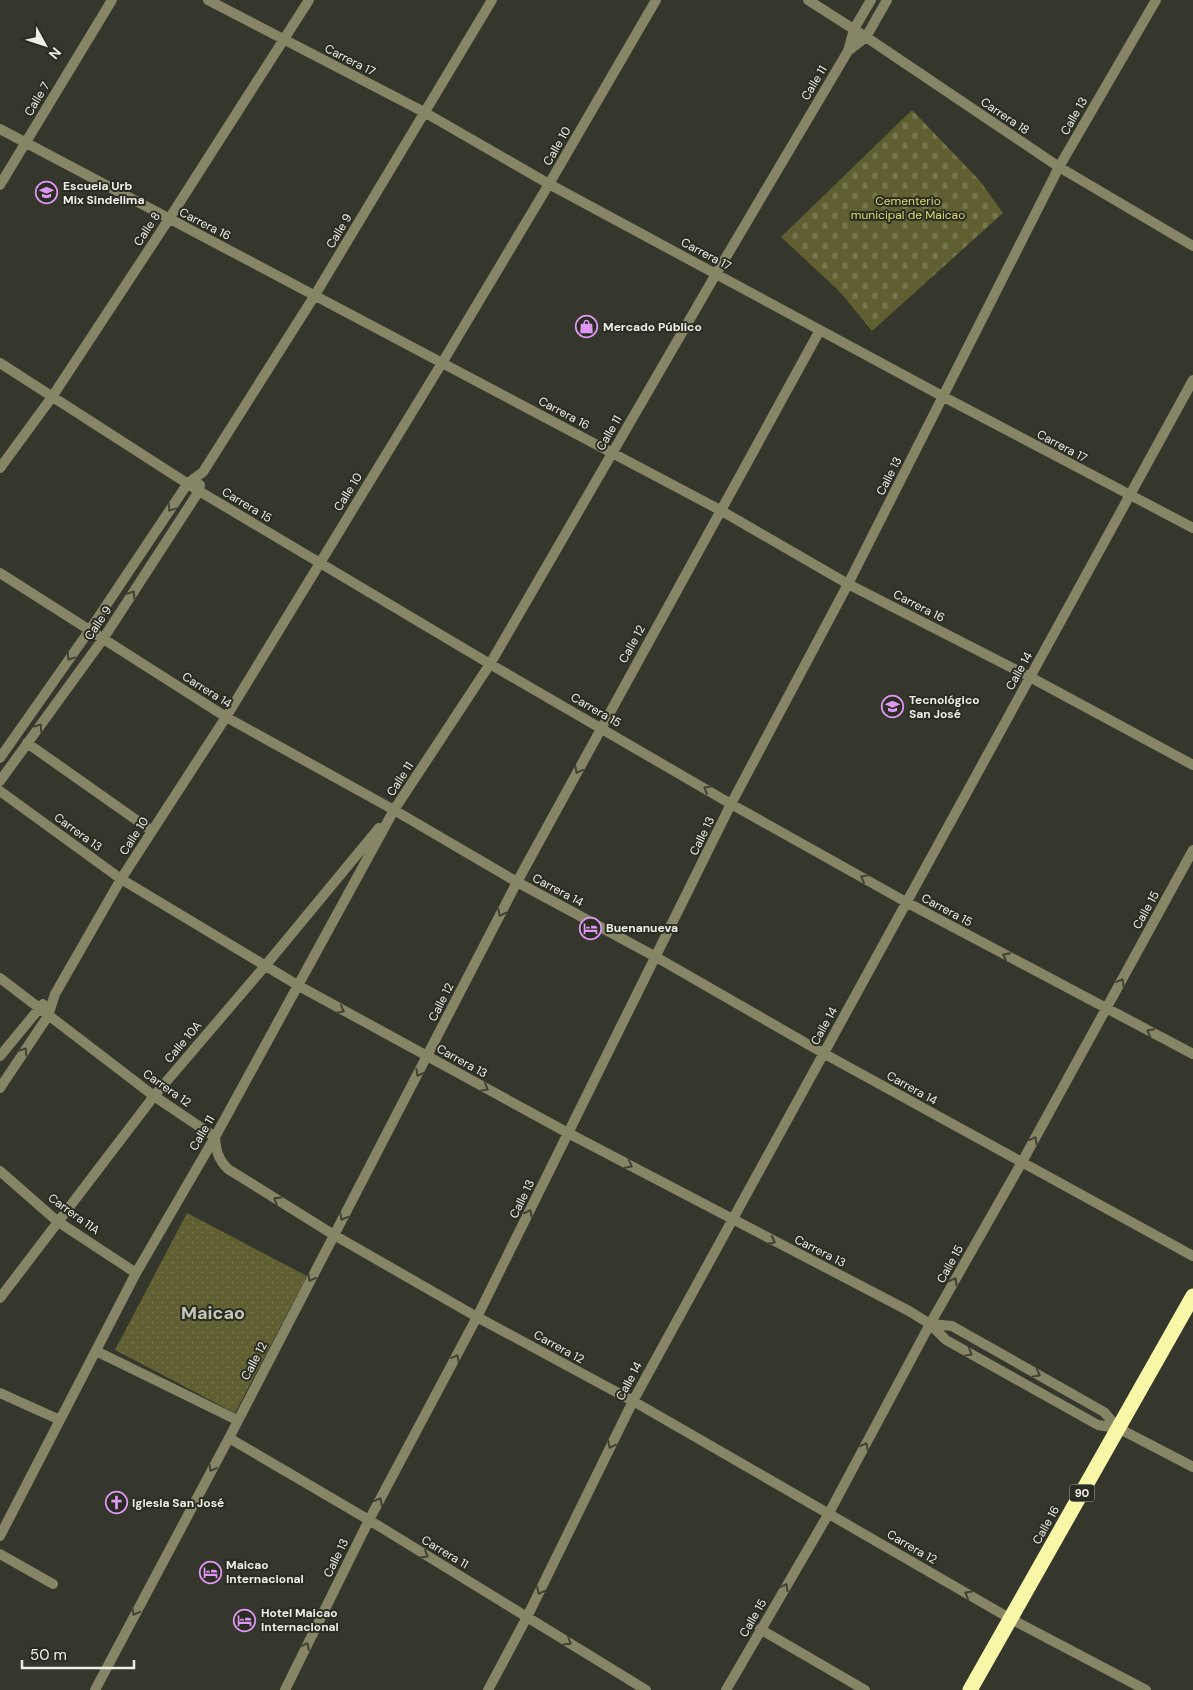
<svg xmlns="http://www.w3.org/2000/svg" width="1193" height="1690" viewBox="0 0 1193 1690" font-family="'DM Sans',sans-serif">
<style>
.cemetery{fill:url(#cemetery-stones)}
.park{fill:url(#park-dots)}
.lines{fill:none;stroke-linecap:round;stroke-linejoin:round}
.street{stroke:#868667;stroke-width:10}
.highway{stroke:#f7f7a7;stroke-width:15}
.oneway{stroke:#424233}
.labels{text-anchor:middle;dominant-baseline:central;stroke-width:4;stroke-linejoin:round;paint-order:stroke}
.shield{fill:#2b2c22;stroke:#b4b4ad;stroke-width:1}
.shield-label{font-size:11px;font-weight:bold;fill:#efefe9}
.street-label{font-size:12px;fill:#efefe9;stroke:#2b2c22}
.poi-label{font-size:12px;font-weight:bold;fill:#efefe9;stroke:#2b2c22;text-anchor:start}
.park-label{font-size:12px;fill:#dbd96e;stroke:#2b2c22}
.district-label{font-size:18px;font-weight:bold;fill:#c7c8bc;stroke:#2b2c22}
</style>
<defs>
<pattern id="cemetery-stones" width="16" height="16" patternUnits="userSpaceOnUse" patternTransform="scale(1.25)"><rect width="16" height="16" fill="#5f5f31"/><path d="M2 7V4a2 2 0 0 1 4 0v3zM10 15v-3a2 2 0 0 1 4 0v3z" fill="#76764f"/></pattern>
<pattern id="park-dots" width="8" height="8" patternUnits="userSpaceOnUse" patternTransform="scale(1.25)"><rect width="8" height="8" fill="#5f5f31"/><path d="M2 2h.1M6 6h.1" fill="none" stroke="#76764f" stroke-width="1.8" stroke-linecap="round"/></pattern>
</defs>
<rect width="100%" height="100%" fill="#35362c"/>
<path class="cemetery" d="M912,110l68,71 23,32 -131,118 -32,-39 -59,-55z"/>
<path class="park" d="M187,1213l120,63 -72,137 -120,-63z"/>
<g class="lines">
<path class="street" d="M208,0l216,112 125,72 395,213 249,131
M808,0l58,37 193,130 134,79
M848,51l18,-14 21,-37
M0,129l720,381 128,74 182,93 163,88
M0,185l112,-185
M0,363l199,128 291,173 241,140 175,98 287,152
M0,468l52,-71 117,-178 140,-219
M0,573l226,144 168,93 123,72 139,75 167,96 370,203
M27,743l125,88
M0,758l89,-127 99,-148 15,-11 112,-177 177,-295
M0,781l103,-142 96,-148 1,-6
M0,791l121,88 178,107 269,147 341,178 21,13 16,16 152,85 20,3 75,39
M0,978l154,118 61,41c1,14 3,22 13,32l106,66 143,82 156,84 378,218 135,71
M0,1056l43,-52
M0,1088l48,-72 7,-22 66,-115 105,-162 216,-354 107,-179 107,-184
M0,1171l57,50 79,52
M0,1298l154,-202 111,-130 114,-138
M930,1324l22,2 152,86 14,16
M96,1351l141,69
M0,1393l60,27
M229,1438l140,82 277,170
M0,1536l136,-263 79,-136 179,-327 96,-146 226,-390 132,-223 6,-22 17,-29
M0,1554l53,30
M760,1629l105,61
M95,1690l134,-252 288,-556 303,-552
M285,1690l84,-170 108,-203 254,-513 117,-220 211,-417 97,-167
M488,1690l39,-73 106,-216 560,-1021
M726,1690l103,-177 101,-189 92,-162 171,-312"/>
<path class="highway" d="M970,1690l223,-394"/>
</g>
<defs><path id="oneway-chevron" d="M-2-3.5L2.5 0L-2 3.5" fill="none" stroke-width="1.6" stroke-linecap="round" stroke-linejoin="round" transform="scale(1.25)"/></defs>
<g class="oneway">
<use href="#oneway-chevron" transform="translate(171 508) rotate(124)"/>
<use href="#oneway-chevron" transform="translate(132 594) rotate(-57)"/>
<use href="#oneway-chevron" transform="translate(70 657) rotate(125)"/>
<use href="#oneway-chevron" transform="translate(39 727) rotate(-54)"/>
<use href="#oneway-chevron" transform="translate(578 770) rotate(118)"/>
<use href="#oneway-chevron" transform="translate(707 789) rotate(-150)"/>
<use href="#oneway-chevron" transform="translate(864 878) rotate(-151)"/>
<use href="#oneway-chevron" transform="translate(501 913) rotate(117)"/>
<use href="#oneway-chevron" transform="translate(1006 956) rotate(-152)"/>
<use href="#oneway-chevron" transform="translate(1121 982) rotate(-61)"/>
<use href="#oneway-chevron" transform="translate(341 1010) rotate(29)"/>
<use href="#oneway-chevron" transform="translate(1150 1032) rotate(-153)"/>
<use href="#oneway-chevron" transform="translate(24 1051) rotate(-57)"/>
<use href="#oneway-chevron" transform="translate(419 1073) rotate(118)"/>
<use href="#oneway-chevron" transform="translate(485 1088) rotate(29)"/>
<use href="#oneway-chevron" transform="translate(1034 1140) rotate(-61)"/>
<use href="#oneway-chevron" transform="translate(629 1165) rotate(28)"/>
<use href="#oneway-chevron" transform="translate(277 1200) rotate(-148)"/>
<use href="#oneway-chevron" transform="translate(529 1213) rotate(-64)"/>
<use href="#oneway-chevron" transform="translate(343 1217) rotate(118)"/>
<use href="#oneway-chevron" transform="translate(772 1241) rotate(27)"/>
<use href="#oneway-chevron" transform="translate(311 1278) rotate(118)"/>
<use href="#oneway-chevron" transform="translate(954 1281) rotate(-61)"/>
<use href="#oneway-chevron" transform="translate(969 1353) rotate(29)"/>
<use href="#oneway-chevron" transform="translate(456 1358) rotate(-62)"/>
<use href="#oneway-chevron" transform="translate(1037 1374) rotate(29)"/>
<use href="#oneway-chevron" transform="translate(611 1445) rotate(116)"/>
<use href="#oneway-chevron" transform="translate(865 1446) rotate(-62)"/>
<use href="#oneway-chevron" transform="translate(212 1468) rotate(119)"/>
<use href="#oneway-chevron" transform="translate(379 1501) rotate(-62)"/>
<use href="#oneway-chevron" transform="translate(425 1555) rotate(31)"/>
<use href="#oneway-chevron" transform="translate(785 1587) rotate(-60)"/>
<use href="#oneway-chevron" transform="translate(540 1591) rotate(116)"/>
<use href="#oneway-chevron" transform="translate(968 1594) rotate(-150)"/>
<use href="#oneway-chevron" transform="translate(135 1612) rotate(118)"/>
<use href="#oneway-chevron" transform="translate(568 1642) rotate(32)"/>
<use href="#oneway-chevron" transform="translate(306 1646) rotate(-64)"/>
</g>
<defs>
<symbol id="school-ring" viewBox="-11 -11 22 22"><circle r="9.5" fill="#2b2c22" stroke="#de98f3" stroke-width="1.5"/><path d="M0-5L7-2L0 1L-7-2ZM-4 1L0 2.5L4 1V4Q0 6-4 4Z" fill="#de98f3"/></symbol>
<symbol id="shop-ring" viewBox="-11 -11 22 22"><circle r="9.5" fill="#2b2c22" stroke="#de98f3" stroke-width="1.5"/><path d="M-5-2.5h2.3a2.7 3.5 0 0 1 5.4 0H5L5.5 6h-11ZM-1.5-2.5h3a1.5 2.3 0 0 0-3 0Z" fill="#de98f3"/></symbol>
<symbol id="hotel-ring" viewBox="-11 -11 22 22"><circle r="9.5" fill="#2b2c22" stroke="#de98f3" stroke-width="1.5"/><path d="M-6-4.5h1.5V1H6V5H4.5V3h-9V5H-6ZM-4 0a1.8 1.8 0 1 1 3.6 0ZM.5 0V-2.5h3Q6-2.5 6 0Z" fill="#de98f3"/></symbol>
<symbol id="church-ring" viewBox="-11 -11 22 22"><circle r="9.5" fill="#2b2c22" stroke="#de98f3" stroke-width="1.5"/><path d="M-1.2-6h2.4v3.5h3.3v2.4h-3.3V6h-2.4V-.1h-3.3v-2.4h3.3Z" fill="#de98f3"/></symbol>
</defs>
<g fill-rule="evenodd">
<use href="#school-ring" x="34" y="180" width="25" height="25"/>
<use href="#shop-ring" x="574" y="314" width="25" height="25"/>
<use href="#school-ring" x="880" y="694" width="25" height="25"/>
<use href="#hotel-ring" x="578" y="916" width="25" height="25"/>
<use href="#church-ring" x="104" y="1490" width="25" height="25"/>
<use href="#hotel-ring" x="198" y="1560" width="25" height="25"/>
<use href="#hotel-ring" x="232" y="1608" width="25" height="25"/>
</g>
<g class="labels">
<rect class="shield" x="1069.5" y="1484.5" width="25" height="17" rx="4"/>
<g class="shield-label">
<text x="1082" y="1493">90</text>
</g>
<g class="street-label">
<text transform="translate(350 60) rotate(27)">Carrera 17</text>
<text transform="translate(814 83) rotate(-59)">Calle 11</text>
<text transform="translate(37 99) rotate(-59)">Calle 7</text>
<text transform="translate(1005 116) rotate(34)">Carrera 18</text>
<text transform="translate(1074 116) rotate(-60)">Calle 13</text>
<text transform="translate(557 146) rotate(-60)">Calle 10</text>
<text transform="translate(205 224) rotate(27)">Carrera 16</text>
<text transform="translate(147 229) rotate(-57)">Calle 8</text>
<text transform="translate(339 231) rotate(-59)">Calle 9</text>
<text transform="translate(706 254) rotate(28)">Carrera 17</text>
<text transform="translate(564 413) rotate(28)">Carrera 16</text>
<text transform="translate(609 433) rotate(-60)">Calle 11</text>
<text transform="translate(1062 446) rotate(28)">Carrera 17</text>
<text transform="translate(889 476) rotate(-63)">Calle 13</text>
<text transform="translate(348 492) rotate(-58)">Calle 10</text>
<text transform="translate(247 505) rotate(31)">Carrera 15</text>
<text transform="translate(919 606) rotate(27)">Carrera 16</text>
<text transform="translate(98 623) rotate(-56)">Calle 9</text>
<text transform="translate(632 644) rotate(-61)">Calle 12</text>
<text transform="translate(1019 671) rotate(-61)">Calle 14</text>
<text transform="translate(207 690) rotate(32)">Carrera 14</text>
<text transform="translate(596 710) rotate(30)">Carrera 15</text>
<text transform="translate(400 779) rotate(-57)">Calle 11</text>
<text transform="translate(78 832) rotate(36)">Carrera 13</text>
<text transform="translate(134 836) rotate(-57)">Calle 10</text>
<text transform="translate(702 836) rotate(-64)">Calle 13</text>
<text transform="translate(558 890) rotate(28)">Carrera 14</text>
<text transform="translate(947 910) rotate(28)">Carrera 15</text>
<text transform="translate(1146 910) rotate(-61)">Calle 15</text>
<text transform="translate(441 1002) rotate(-63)">Calle 12</text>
<text transform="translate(824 1026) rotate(-61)">Calle 14</text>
<text transform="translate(183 1042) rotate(-50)">Calle 10A</text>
<text transform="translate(462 1061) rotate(29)">Carrera 13</text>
<text transform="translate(167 1088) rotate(35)">Carrera 12</text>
<text transform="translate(912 1088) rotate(29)">Carrera 14</text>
<text transform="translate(202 1133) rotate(-60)">Calle 11</text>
<text transform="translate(522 1199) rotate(-64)">Calle 13</text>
<text transform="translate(74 1214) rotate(36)">Carrera 11A</text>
<text transform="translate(820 1251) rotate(27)">Carrera 13</text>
<text transform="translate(950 1264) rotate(-61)">Calle 15</text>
<text transform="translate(559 1347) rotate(29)">Carrera 12</text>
<text transform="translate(254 1361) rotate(-62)">Calle 12</text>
<text transform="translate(629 1381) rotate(-62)">Calle 14</text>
<text transform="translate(1046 1525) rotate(-61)">Calle 16</text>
<text transform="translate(912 1547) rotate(30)">Carrera 12</text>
<text transform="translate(445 1552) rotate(31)">Carrera 11</text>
<text transform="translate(336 1558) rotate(-64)">Calle 13</text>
<text transform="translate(753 1618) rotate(-60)">Calle 15</text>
</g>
<g class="poi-label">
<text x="63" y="186">Escuela Urb<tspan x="63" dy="14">Mix Sindelima</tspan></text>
<text x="603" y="327">Mercado Público</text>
<text x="909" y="700">Tecnológico<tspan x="909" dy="14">San José</tspan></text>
<text x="606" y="928">Buenanueva</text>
<text x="132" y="1503">Iglesia San José</text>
<text x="226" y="1565">Maicao<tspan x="226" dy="14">Internacional</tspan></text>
<text x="261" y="1613">Hotel Maicao<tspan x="261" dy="14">Internacional</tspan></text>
</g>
<g class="park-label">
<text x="908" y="201">Cementerio<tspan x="908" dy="14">municipal de Maicao</tspan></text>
</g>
<g class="district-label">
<text x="213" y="1313">Maicao</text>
</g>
</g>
<g transform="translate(45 45) rotate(130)" stroke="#2b2c22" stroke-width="4" paint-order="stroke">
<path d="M0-4L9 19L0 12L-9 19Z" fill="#efefe9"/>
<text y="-8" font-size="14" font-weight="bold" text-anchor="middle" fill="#efefe9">N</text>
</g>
<path d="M22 1660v8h112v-8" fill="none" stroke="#efefe9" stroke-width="2.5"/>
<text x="30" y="1660" font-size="15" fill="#efefe9" stroke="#2b2c22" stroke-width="4" paint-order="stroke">50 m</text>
</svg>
